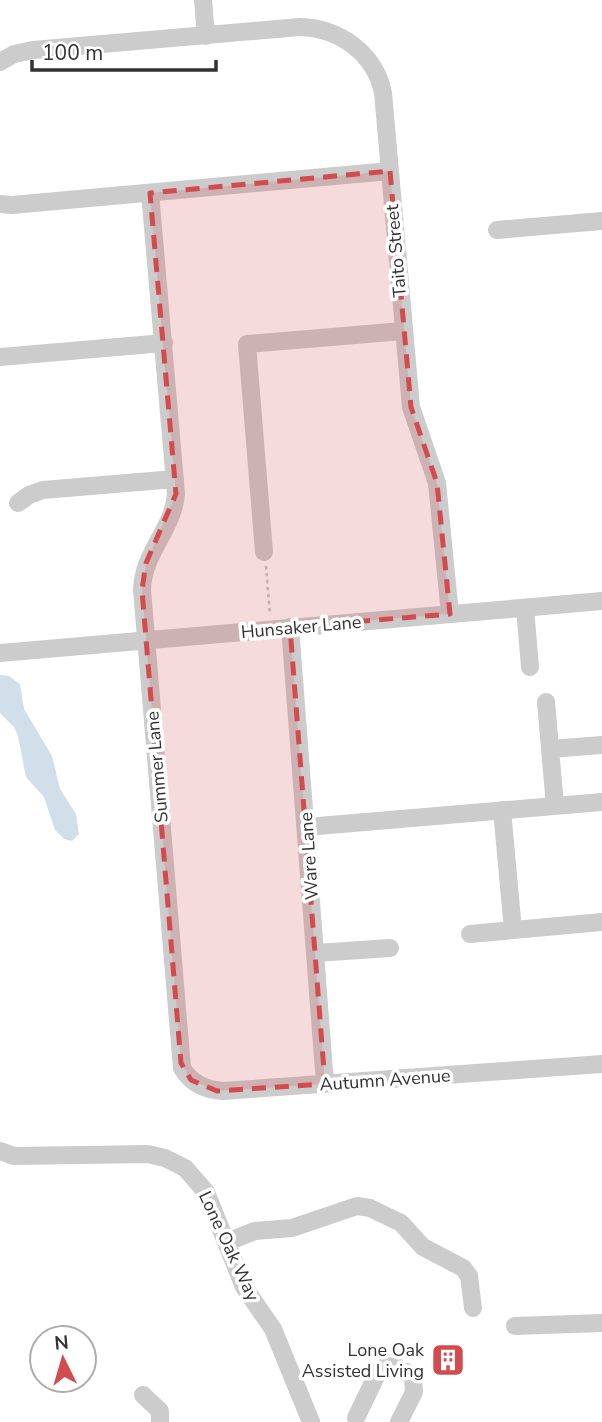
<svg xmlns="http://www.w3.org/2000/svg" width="602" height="1422" viewBox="0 0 602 1422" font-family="'Nunito Sans',sans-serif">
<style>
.water{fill:#d1dfea}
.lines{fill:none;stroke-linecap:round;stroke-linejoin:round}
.path{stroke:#c6c6c6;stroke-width:2.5;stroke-dasharray:3.5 3.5;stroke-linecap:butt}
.minor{stroke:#ccc;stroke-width:18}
.marked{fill:#d24b4f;fill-opacity:0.2;stroke:#d24b4f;stroke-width:5;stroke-dasharray:14 9;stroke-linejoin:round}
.labels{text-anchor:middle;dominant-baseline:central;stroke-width:7;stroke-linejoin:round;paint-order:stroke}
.street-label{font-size:18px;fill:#323232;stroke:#fff}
.poi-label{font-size:18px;fill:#323232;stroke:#fff;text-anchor:end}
</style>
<rect width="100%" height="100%" fill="#fff"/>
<path class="water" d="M0,675l9,1 11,8 4,25 28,47 8,33 16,25 3,20 -7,7 -8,-2 -9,-9 -11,-33 -18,-20 -8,-41 -4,-9 -14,-14z"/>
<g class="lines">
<path class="path" d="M266,566l4,49"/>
<path class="minor" d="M203,0l3,36
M0,62l14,-8 19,-4 267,-23c39,1 75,26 83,66l28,314 26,76 13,131
M150,193l26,301c-3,36 -33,58 -34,96l40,478c9,15 23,22 41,23l379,-27
M0,204l12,1 378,-34
M497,230l105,-9
M0,357l164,-14
M18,503l11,-8 14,-5 132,-11
M264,552l-17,-208 156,-13
M525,608l5,59
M290,627l35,457
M0,653l602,-52
M546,702l9,104
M550,749l52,-4
M502,810l11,120
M306,827l296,-25
M470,934l132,-12
M316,953l74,-5
M0,1151l14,5 134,-2 17,4 20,10 21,24 38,95 29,42 38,93
M227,1242l28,-11 37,-3 65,-22 13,2 31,15 22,24 40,21 6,8 4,32
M515,1326l87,-3
M143,1395l17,16v11
M356,1418l23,-48 7,-4 11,1
M399,1422l15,-30 -1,-14 -6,-6"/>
</g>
<path class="marked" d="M390,171l21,236 26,76 13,131 -160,13 35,457 -108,7 -26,-11 -10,-17 -39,-473 4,-27 30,-69 -26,-301z"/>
<defs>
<symbol id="building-square" viewBox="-11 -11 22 22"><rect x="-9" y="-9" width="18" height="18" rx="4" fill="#d24b4f" stroke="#fff"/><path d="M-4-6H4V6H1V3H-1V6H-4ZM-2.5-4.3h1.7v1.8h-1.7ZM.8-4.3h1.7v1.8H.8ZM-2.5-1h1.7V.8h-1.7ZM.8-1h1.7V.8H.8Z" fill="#fff"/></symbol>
</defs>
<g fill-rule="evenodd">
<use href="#building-square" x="429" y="1341" width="38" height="38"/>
</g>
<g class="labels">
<g class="street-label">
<text transform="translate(396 251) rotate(-95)">Taito Street</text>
<text transform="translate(301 627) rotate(-5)">Hunsaker Lane</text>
<text transform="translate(157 767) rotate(-95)">Summer Lane</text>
<text transform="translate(309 856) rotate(-94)">Ware Lane</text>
<text transform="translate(385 1080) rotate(-4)">Autumn Avenue</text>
<text transform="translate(229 1246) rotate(65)">Lone Oak Way</text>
</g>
<g class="poi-label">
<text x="424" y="1350">Lone Oak<tspan x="424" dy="21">Assisted Living</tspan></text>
</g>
</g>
<g transform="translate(63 1359) rotate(355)"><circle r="33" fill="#ffffff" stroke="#adadad" stroke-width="2"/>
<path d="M0-5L12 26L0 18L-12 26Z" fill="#d24b4f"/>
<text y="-10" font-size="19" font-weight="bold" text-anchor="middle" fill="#323232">N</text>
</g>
<path d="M32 60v10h184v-10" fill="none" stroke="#323232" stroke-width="3.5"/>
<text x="42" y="60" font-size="21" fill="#323232" stroke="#ffffff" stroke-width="5" paint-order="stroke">100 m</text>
</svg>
